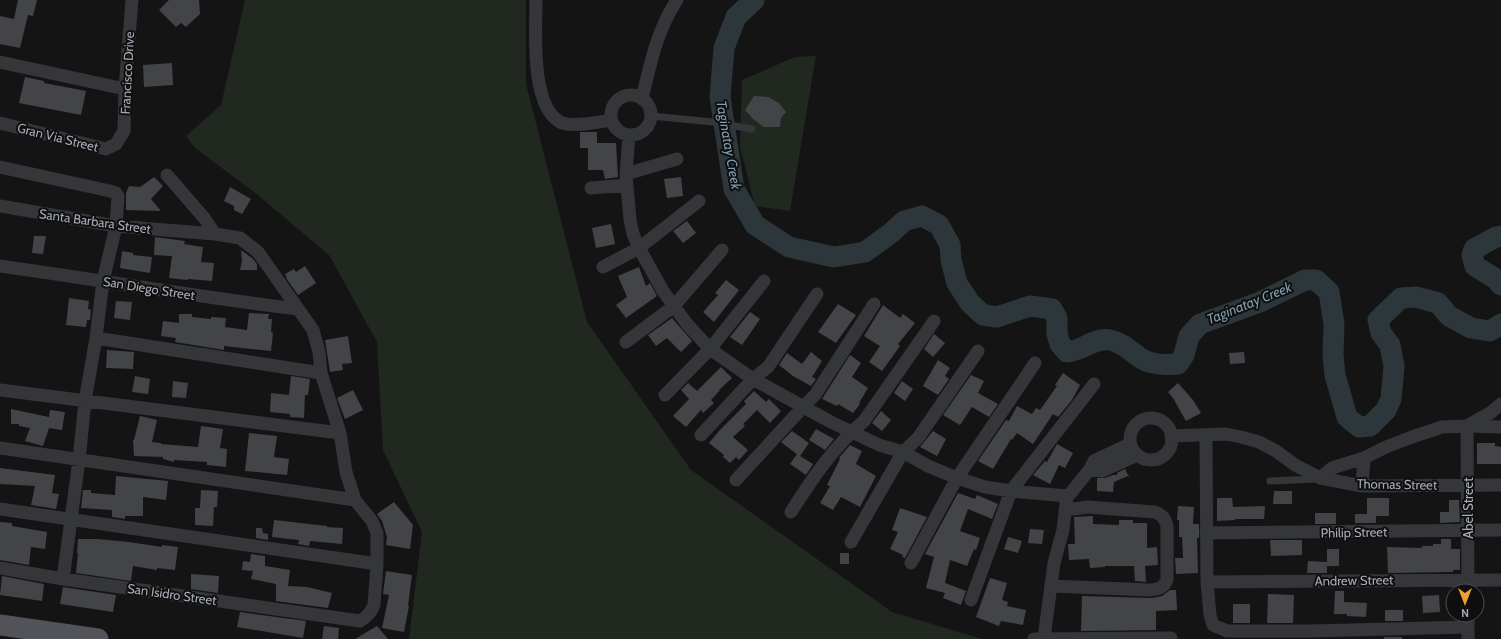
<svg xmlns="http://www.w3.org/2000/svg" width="1501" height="639" viewBox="0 0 1501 639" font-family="Cabin,sans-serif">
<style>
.green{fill:#202820}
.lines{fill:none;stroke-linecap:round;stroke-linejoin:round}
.river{stroke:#2c363b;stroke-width:21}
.building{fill:#434448}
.service{stroke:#35363a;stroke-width:7}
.minor{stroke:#35363a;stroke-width:13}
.primary{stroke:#515359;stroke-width:21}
.labels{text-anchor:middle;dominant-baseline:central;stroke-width:4;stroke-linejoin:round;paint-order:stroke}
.street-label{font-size:13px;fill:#a6acb5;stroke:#0f0f10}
.water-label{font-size:14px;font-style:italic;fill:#7e9caf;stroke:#0f0f10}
</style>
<rect width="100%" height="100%" fill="#141415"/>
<path class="green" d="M245,0h281v84l61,238 104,148 201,142 90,27h-573l13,-107 -39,-82 -6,-108 -48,-87 -70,-59 -64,-48 -9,-12 35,-31z
M816,56l-26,155 -35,-5 -15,-60 2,-66 53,-23z"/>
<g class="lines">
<path class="river" d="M754,0l-18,17 -12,31 -4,49 14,92 21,36 34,22 45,10 31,-5 26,-19 13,-12 18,-5 17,9 11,20 1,15 6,23 13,20 13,12 14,2 33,-11 22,3 5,9v16l3,10 7,8c16,-1 27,-15 43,-12 14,3 21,12 32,19 10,6 24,6 36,5l6,-9 5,-19 11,-12 60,-22 45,-22h11l13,12 5,32 -1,31 2,20 12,42 12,10 11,-1 16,-16 5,-11 3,-33 -4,-21 -9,-12 -3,-13 23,-22 15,-1 22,6 11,13 22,12 19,3 11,-7
M1501,236l-5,1 -22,12 -2,6 3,11 21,13 5,6"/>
</g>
<path class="building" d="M18,0h19l-4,16 -5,-1 -8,33 -20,-4v-28l14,3z
M169,0h30l1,14 -14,13 -5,-4 -5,4 -17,-17z
M172,63l1,22 -29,2 -1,-22z
M25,77l19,4v2l42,8 -5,24 -62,-12z
M754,96l14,1 11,6 7,9 -5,6 -1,9h-16l-11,-8 -8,-9z
M580,132h17v11h19l2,34 -13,2 -2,-9h-15v-22h-8z
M154,177l9,9 -12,13 10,12 -35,-1v-17l3,-7 11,1z
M681,177l2,19 -16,2 -3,-19z
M230,187l21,12 -9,15 -8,-4v-4l-10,-5z
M687,221l9,12 -13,10 -10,-12z
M611,224l4,20 -19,4 -4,-20z
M34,236h12l-3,18 -11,-1z
M155,237l30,4 -1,3 19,3 -2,15 13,1 -2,18 -24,-2 -1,1 -18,-2 3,-22 -18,-1z
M241,250l11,8 5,6v6h-17l2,-9z
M122,251l11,2v2l19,2 -2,16 -30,-5z
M305,266l11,17 -18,12 -12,-17h1l-2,-4 9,-5 2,3z
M639,267l7,19 4,-3 7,13 -31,22 -10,-13 11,-8 -9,-21z
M726,280l13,10 -25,32 -11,-10 15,-17 -3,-2z
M69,298l20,3 -1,8 3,1 -1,10h-3l-1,7 -20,-2z
M116,301l16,1 -2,18 -16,-2z
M838,304l18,11 -20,28 -18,-11z
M883,305l17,13 3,-4 12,9 -17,21 2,2 -18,25 -13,-9 11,-16 -16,-10z
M750,312l10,7 -18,26 -12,-8z
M249,313l20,1 -1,5h4l-1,13 2,1 -2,18 -47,-5v4l-49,-8 1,-4 -15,-2 2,-15 16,2v-9h13v3l19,2v-2l15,1 -1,9 22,3z
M672,318l20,23 -11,11 -14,-14 -11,8 -8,-11z
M934,334l11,9 -12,14 -9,-8z
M348,336l4,27 -10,1 1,6 -13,2 -5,-32z
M107,350l27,2 -1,17 -27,-1z
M811,352l11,9 -10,16 4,2 -5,7 -18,-10 -14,-11 8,-12 15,11z
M1244,352l1,11 -15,1 -1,-11z
M850,355l11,8 -9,14 16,11 -9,15 1,1 -7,9 -15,-9 -1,2 -15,-7z
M938,360l12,8 -5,8 4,3 -11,16 -15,-9z
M721,367l11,11 -13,12h1l-9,10 3,3 -11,10 -2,-3 -15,17 -13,-11 16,-17 -8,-9 7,-7 9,8z
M1063,373l17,12 -8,15 -14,17 -5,-3 -20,30 -16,-11 -5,7 -1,-1 -18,30 -15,-8 28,-41 3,1 8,-15 15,8 4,-6 4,2 17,-24 -2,-1z
M971,375l13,6 -6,12 20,11 -9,13 -17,-10 -12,18 -17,-10z
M135,376l15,3 -2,15 -16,-2z
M291,376l19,3 -2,16h-3l-1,23 -14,-1v-3l-20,-2 1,-19 18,2z
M173,381l15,2 -2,15 -14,-1z
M902,381l11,8 -8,12 -11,-8z
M1178,383l15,17 8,13 -15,8 -13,-23 -5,-6z
M353,390l10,20 -18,9 -8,-21z
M754,391l12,11 3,-3 12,12 -11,12 -13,-13 -14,14 2,2 -12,11 15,13 -9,10 -3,-3 -6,6 -7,-6 1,-2 -15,-12 10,-12 27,-27 -2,-3z
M11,409l38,8 1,-7 15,2 -3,18 -13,-2 -6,18 -18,-5 5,-13 -11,-2v-2h-8z
M881,411l10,9 -9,11 -10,-8z
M140,416l17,4 -5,22 9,1v1l37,3 3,-21 22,3 -3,19 7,1 -1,18 -19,-2v-3l-33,-2v2l-11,-3v-2l-29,-1 -1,-16h1z
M816,429l18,10 -9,11 -16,-10z
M792,431l17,12 -9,13 13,8 -7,11 -16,-11 7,-10 1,1 -17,-13z
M933,431l13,8 -9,17 -17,-9z
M249,433l28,3 -3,21 15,2 -2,16 -42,-4z
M1477,443h18v3l6,1v17h-24z
M1057,444l16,9 -8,15 -6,-3 -9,19 -17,-9 12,-14 2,1z
M850,445l12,6 -6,13 20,12 -16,31 -19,-10 -8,13 -13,-7 10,-17 -3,-1 13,-26 -1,-1z
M0,468l55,7 -3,18 7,1 -3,15 -25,-4 4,-19 -35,-2z
M1125,469l3,6h2l-16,7 -1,10 -16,-1v-13h8l8,-3h4v-2z
M116,476l52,5 -2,19 -23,-3v19h-18v3l-13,-2v-7l-31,-2 2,-18h8v3l24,2z
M201,490l17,1 -1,16h-3l-1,19 -18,-1v-17h5z
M1274,491h18v13h-19z
M958,493l17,6 2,-4 21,9 -6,15 -24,-10 -8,22 20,7 -4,12 -2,-1 -7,17 -17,-6 -5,23 21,8 -5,14 -18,-7 2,-5 -19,-5 8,-31 -9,-3z
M1217,498h15l1,9 32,-1 -1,13h-29v1l-18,1z
M1367,498h22v18h-13v7h-21v-9h12z
M1449,500h10l1,22 -20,1v-11h9z
M394,502l19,23 -3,24 -24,-4 1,-8 -5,-16 -5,-7z
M1178,506l16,1 -1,17h6v14h-2l1,35 -22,1 -1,-16h8l-1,-21h-3v-17h-2z
M900,508l27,9 -22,41 -3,-1 1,-2 -13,-6 8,-17 -6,-2z
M1315,513h21v11h-21z
M1093,516v8l26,1v-5h14v3h14v25l10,-1 1,18 -13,1 1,16 -11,-1 -1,-15h-29v1l-15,1 -1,-9 -20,1 -1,-16h7l-1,-27z
M274,520l53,6v1l16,1 -1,16 -32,-3 -1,5 -11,-2 1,-4 -27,-3z
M0,522l12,1v3l35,6 -2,17 -14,-2 -2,18 -29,-5z
M256,528h6l1,5 5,1v6l-12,-2z
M1030,529l14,1 -2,14 -14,-1z
M1008,537l14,4 -4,12 -14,-4z
M78,539h19l32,3 33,5v-2l16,2 -3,23 -18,-2v2l-24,-4 -2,15 -55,-8 2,-20h-1z
M1441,539h10v10h9v21h-7v2l-65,1 -1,-26 35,1v-2h11v-2h8z
M1270,540h32v15l-31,1z
M1327,549h12v17h-12z
M840,553h9v11h-9z
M251,554l14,2v10l25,4 -2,16 19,1 25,6 -4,15 -52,-7v-17l-25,-5 2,-8 -11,-1 1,-9 7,1z
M1308,561l19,1v11h-20z
M386,571l26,4 -4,31h1l-5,26 -22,-4 7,-33 -6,-1z
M191,574l28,2 -1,17 -27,-4z
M2,576l42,8 -2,17 -42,-6z
M990,578l17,5 -5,17 6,2 -1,4 19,4 -3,15 -22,-4 -2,5 -23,-9z
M63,587l53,8 -3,17 -53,-8z
M1170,590h6l1,20 -21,1v19l-75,1 1,-35 70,2 10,-2z
M1335,591h9v11l23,1 -1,14 -19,-1v-2h-13z
M1268,594l26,1 -1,28h-26z
M1439,595l1,17 -17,1 -1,-17z
M1233,604h17v19h-17z
M1385,610h18v11h-18z
M240,612l66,9 -3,17 -66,-11z
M324,626l15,2 -1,11h-16z
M377,626l11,13h-33z
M1384,637h18v2h-18z"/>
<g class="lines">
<path class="service" d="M651,116l62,6 39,7
M1270,481l47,-2"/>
<path class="minor" d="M536,0c0,30 -6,105 24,122 11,6 38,0 51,-2
M0,62l125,27
M611 115a20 20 0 1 1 40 0a20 20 0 1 1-40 0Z
M642,99c8,-34 15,-69 35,-99
M0,123l106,26 10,-5 8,-13 1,-42 7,-89
M629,135l-3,39 4,46 3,14 6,14 24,43 24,33 23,25 43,30 76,42 50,24 24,7 25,14 29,12 28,9 26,4 56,5
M0,167l110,24 6,2 2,3 -2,30 -13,55 -7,57 -11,63 -6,59 -16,119
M626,174l51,-15
M591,188l36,-3
M0,206l116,20 99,8
M0,266c99,14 198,31 298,43
M603,267l36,-19 60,-47
M96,338l225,35
M626,342l48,-36 48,-56
M0,390l340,43
M665,395l45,-46 54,-68
M1130 439a21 21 0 1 1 42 0a21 21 0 1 1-42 0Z
M1467,426l1,165
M1467,426l23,-13 11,-9
M701,435l52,-56 15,-12 49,-73
M1206,435l1,147 3,33 3,10 14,6h84l157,-4
M1171,436l55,-2 15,3 18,5 17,9 19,14 25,13 42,8 139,-1
M0,448l355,52
M1090,469l12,2 35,-16
M1320,478l12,-10 32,-10 22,-11 26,-10 30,-10 25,-1 34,1
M736,480l67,-73 12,-12 59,-91
M1362,486l2,-28
M0,509l377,55
M791,512c21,-33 43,-66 73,-91l70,-100
M1206,533l295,-3
M851,542l52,-90 15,-14 60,-87
M911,563l46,-85 78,-115
M0,568l63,11 297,42c7,-4 11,-8 14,-16l3,-41v-31l-5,-12 -17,-21 -9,-28 -6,-39 -19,-60 -2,-21 -6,-22 -55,-78 -18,-14 -25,-4 -10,-15 -38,-44
M1207,582l294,-2
M1051,586l100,4c8,-1 12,-2 16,-10v-54c-2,-8 -5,-11 -12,-14l-55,-4 -12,-1 -23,3
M971,600l40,-109 83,-107
M1468,615v24
M1044,638l10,-75 9,-33 4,-34 3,-2 20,-25 4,-8 36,-17
M1034,639l137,-1"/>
<path class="primary" d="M0,625l98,14"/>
</g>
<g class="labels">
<g class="street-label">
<text transform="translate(127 73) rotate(-87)">Francisco Drive</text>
<text transform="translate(58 137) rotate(14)">Gran Via Street</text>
<text transform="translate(95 221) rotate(8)">Santa Barbara Street</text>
<text transform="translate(149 288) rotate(9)">San Diego Street</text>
<text transform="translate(1397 484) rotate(1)">Thomas Street</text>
<text transform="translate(1468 508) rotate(-90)">Abel Street</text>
<text transform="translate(1354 532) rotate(-1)">Philip Street</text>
<text transform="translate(1354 580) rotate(-1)">Andrew Street</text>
<text transform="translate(172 594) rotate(8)">San Isidro Street</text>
</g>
<g class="water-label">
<text transform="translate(729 145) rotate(80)">Taginatay Creek</text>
<text transform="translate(1249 303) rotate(-22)">Taginatay Creek</text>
</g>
</g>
<g transform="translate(1465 603) rotate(180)"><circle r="19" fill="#0f0f10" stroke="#4b4e52"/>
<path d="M0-3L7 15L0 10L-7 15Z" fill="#eb9f36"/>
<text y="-6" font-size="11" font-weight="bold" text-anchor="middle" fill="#a6acb5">N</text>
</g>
</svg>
